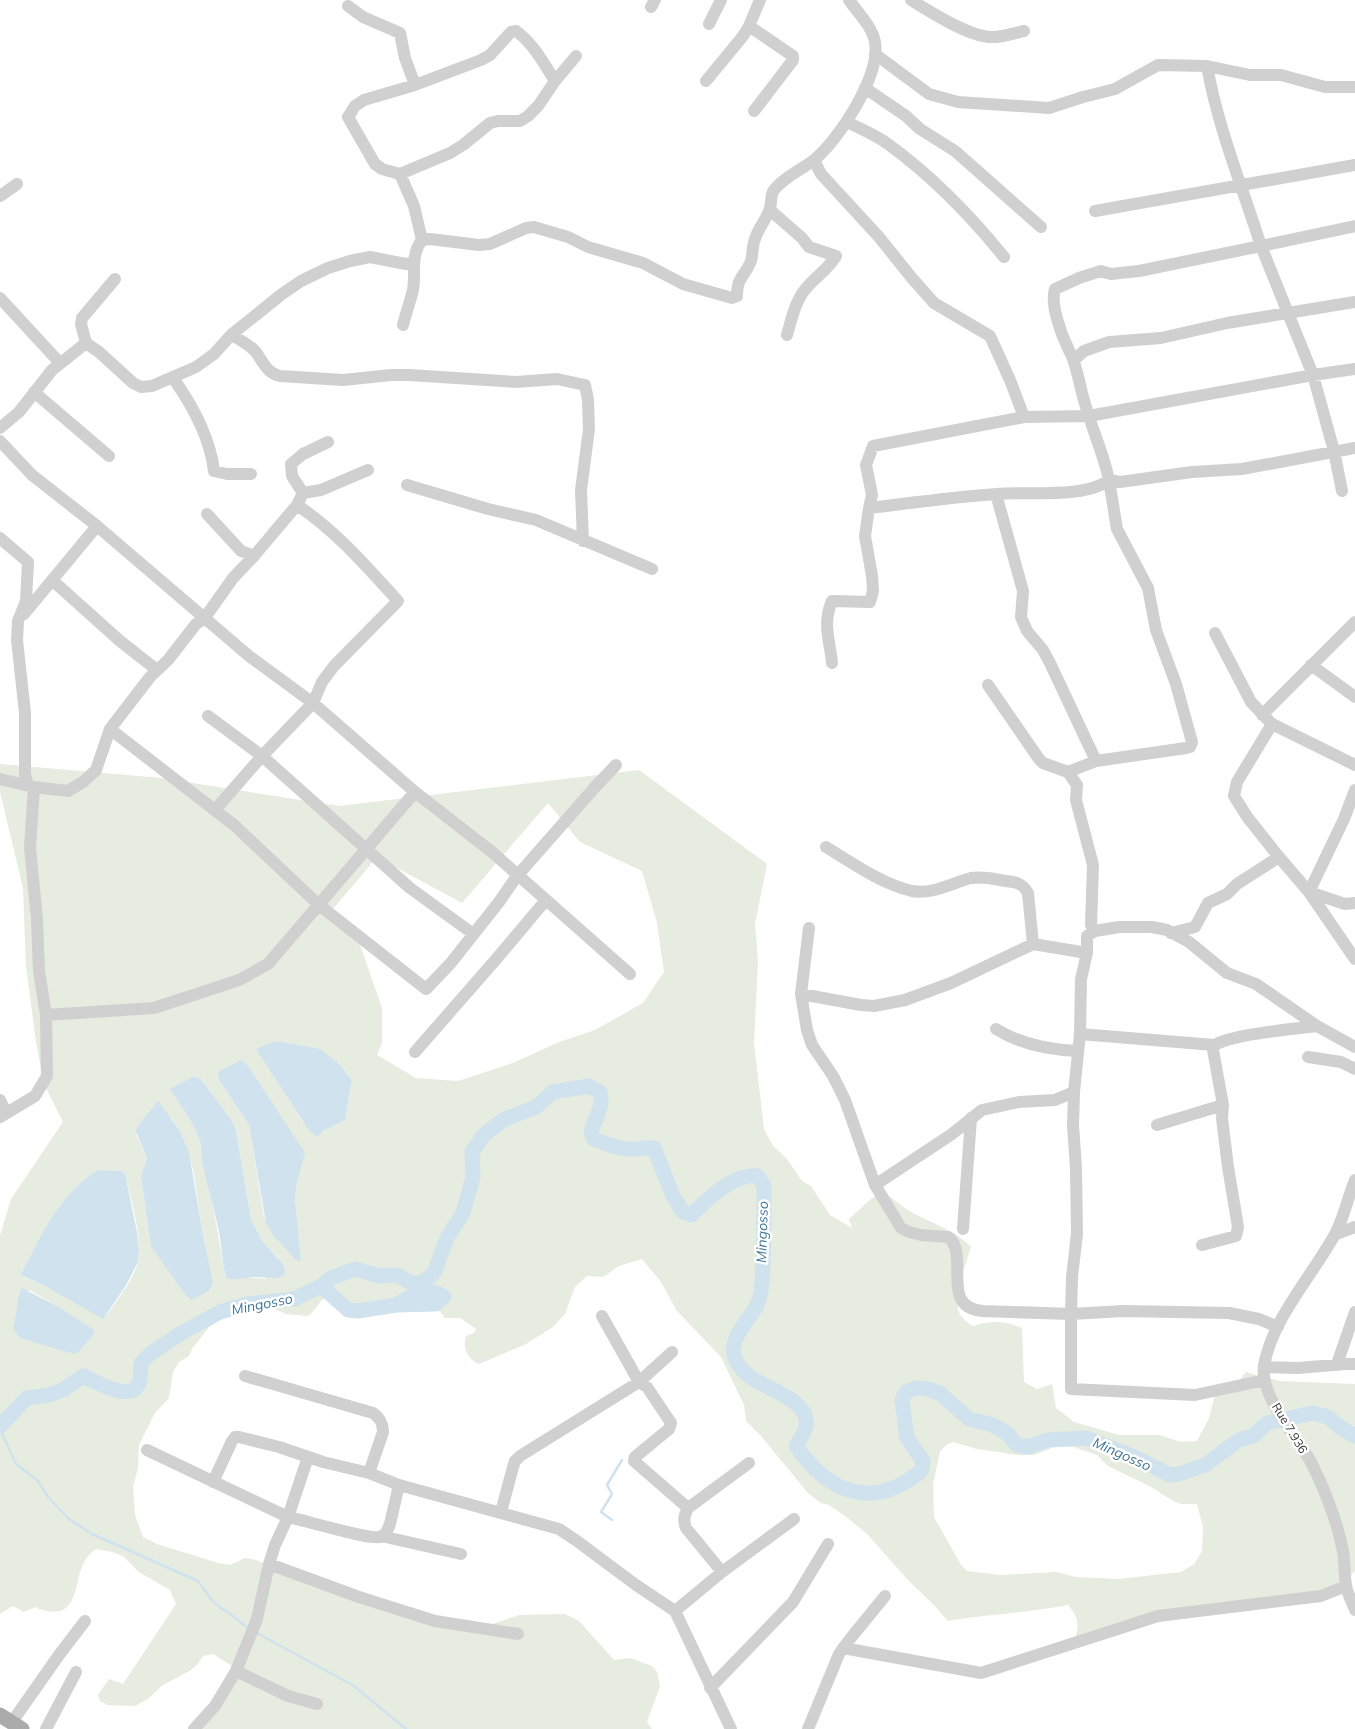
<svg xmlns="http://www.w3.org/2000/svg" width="1355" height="1729" viewBox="0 0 1355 1729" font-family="Mulish,sans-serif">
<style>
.green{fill:#e6ecdf;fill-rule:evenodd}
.water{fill:#cfe2ee}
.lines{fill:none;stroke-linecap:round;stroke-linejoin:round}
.stream{stroke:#cfe2ee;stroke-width:2.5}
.river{stroke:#cfe2ee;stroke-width:15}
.minor{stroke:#d0d0d0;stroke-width:12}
.major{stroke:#ababab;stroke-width:15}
.labels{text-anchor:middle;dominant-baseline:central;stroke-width:5;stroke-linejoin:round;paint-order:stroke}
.street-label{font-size:12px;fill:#333;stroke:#fff}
.water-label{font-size:14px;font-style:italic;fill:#3f7597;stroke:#fff}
</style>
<rect width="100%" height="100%" fill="#fff"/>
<path class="green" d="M0,764l161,14 178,28 300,-36 128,94 -12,60 3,38 -4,81 10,86 9,17 14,13 15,22 9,5 19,29 22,13 -3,-9 23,-21 15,-4c8,7 17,14 26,19 20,11 42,17 58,34 -5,17 -17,46 -13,62 1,7 9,14 15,17 20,-5 29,-6 49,2l2,54 13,7 15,-5 4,24 18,14 45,13h40l22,7 16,-1 12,-23 6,-23 24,-14 7,-9 33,9 76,3v187l-28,29 -160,17 -94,30c5,-19 9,-26 -5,-42 -40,8 -80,9 -120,16l-14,-16 -27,-26 -40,-45 -22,-18 -16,-11 -8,-2 -13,-10 -47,-57 -15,-15 -2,-16 -23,-48 -44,-46 -16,-29 -19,-23 -23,7 -16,11 -16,-1 -12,11 -10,27 -12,13 -27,17 -47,20c-13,-6 -16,-16 -13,-28l8,-3 2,-3 -1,-2 -15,-10h-15l-7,-9 -25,-1 -62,6 -14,-7 -6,-8 -5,-2c-8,5 -10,13 -18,19l-22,-2 -21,-9 -32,7 -24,15 -17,22 -3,7 -10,6 -6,10 -4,26 -14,15 -16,32 -1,23 -5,19 2,28 8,22 14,7 61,19 12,2 15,-7 11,2 98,38 127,30 38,-13 46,-1 14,7 35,39 16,-2 22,8 5,6 3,14 -13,36 5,7h-453l36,-61 -22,-14 -10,2 -6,9 -6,5 -28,15 -14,13 -14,8 -27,-1 -8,-4 -2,-6 11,-16 14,5 53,-80 -6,-14 -31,-18 -16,-16 -11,-4 -16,-3c-20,14 -15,33 -24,51 -8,16 -24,13 -37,7l-11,5 -11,-6 -13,8v-378l11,-37 52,-77 -19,-38 -8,-42 -10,-76 -3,-78 -23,-96zM548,803l32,39 62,29 15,52 7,49 -21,31 -48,27 -36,12 -46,21 -55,18 -42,-3 -39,-23 5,-12v-35l-23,-66 -27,-32 45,-53 85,46zM257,1048l81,15 14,17 -7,40 -22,11 -3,3 -17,-12zM241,1060l6,4 57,89 -7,29 -2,17 6,61 -37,-43 -15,-92 -30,-45zM194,1076l7,3 31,42 4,10 15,88 11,22 17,18 -13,20c-14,-3 -27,0 -40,-1l-1,-2c-6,-38 -13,-77 -22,-114 -3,-9 -1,-17 -5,-26 -7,-17 -18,-32 -27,-47zM170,1117c24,29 25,69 31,105 3,20 6,41 12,60l-25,17 -37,-54 -10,-69 6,-18 -11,-24zM98,1170l24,1 3,3c6,27 17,59 13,88 -2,13 -25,45 -34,56l-57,-31 -25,-11v-5c21,-36 39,-79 76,-101zM29,1290l28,16 37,28 -15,18 -5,2 -35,-11 -26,-14 5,-25zM953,1442l24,7 41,6h16l23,-9 17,1 23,8 11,11 45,22 20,13 8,3h16l6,23 -1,24 -8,13 -13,8 -63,7 -42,-2 -20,-5 -56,3 -33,-4 -6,-6 -27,-48 -1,-33 7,-32 6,-7z"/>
<path class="water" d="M276,1041l44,8 18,14 14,17 -7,40 -22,11 -5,6 -8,-5 -54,-83z
M241,1060l6,4 58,89 -8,29 -2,17 6,61 -3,2 -24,-26 -8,-13 -17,-98 -30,-45 -1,-8z
M194,1076l7,3 31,42 4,10 15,88 11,22 21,23 2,7 -2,5c-10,4 -19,1 -29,1 -10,1 -18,4 -28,1 -4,-15 -4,-31 -7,-46 -5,-24 -12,-47 -17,-71 -1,-7 0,-15 -3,-22 -6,-18 -19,-34 -29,-50z
M158,1101l22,30 9,21 15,89 9,41c-1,10 -14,14 -22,18l-5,-4 -35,-50 -10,-70 6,-18 -11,-26 1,-5z
M98,1170l24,1 3,3 12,58 2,18 -1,12 -13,25 -22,32 -56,-32 -26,-12c2,-7 6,-12 9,-18 16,-32 36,-68 68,-87z
M22,1288l35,18 37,24v4l-15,18 -5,2 -54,-16 -7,-9 7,-38z"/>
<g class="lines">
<path class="stream" d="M0,1429l16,35 22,17 10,16 21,22 23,15 106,47 16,22 19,13 15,12
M612,1520l-11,-8 11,-18 -5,-9 15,-25
M257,1633l97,53 52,43"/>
<path class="river" d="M321,1286l27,24 10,1 38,-6 39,-1 9,-7c-13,-11 -35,0 -48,8
M0,1426l27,-28 22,-3 14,-5 20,-14c13,6 49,27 56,7 2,-6 1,-14 2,-20l9,-9 33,-22 37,-20 27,-8 47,-5 27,-13 10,-8 24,-9 25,7 17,-1 14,8h7l8,-3 8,-7 13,-35 16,-25 10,-36 -1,-25 12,-17 19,-15 33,-13 17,-15 36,-6 11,6c4,15 -5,26 -9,40l3,7c11,4 23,10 35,10 9,1 16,-2 25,-1l19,48 10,16 8,3c17,-16 42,-42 67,-39l6,10c0,25 0,51 -1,76 -1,12 0,27 -4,38 -6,19 -32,36 -24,58 2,7 8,13 14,18 14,12 62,24 57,50 -1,7 -7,14 -10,20 33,48 78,65 126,24l1,-9 -16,-23 -5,-38 4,-8 11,-4 12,1 12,5 28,25 24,6 15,9 9,11 11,2 20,-7 38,-2 46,18 38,19 9,-1 26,-9 34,-25 14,-4 14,-13 46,-10 15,4 12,10 15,9"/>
<path class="minor" d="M911,0c19,12 60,38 82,37 10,0 21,-4 31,-6
M348,6l15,11 37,16 5,25 10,27
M651,7l4,-7
M709,24l12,-24
M749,26l44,30v4l-39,51
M875,54l54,40 29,8 91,6 34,-11 32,-8 43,-24 49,1 43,9h31l44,12h30
M1207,66c11,62 35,120 54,180l-122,25 -28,3 -10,-3 -22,7 -24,11c-5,15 6,45 13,59 2,5 5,9 6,14 5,15 7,30 12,45 7,25 18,48 23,73 -24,19 -83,11 -113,14 -43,3 -85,9 -127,14l3,-13 -6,-30 7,-19 151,-29 65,-1 224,-41 42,-6
M555,81c-11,-17 -21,-37 -39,-50l-5,1 -21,23 -9,5 -66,25 -51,15 -9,6 -7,11 27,47 7,5 18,5 50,-21 13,-8 27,-22 8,-2h22l8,-5 10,-10 17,-25 21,-25
M706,81l37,-45 6,-10 11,-26
M865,88l41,28 14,13 35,22 86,76
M847,122c14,7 29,13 41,22 44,32 82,71 116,113
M814,160l7,14 58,63 32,40 23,26 56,33 20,44 14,37
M400,174l14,32 8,34
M0,196l17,-12
M770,210l32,28 7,9 27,9c-8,13 -17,18 -27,29 -13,13 -17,32 -22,50
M1095,211l260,-46
M0,298l60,65
M403,325c3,-12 7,-23 10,-35 3,-17 -3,-35 9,-50l8,-1 49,6 11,-1 36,-16 8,-1 34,10 20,10 55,16 40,21 49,14 5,-2c0,-20 8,-19 14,-35 2,-7 1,-15 4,-22 3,-11 12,-20 15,-31 2,-6 0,-13 4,-18 10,-13 27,-20 40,-30 25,-20 67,-85 61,-118 -3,-16 -17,-29 -26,-42
M231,335c8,4 17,9 24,16 8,10 11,22 25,25l63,4 48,-5h18l107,7 41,-3 28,6 3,15 1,29 -8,61 2,51
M86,343l-5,-19 1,-6 33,-39
M1074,360l10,-9 25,-9 52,-4 66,-15 128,-21
M173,378c20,28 37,59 41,93l13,3h24
M34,392l75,64
M0,428l19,-16 33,-42 34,-27 13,9 34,31 8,4 11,-1 44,-19 18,-13 17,-19 51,-41 19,-13 27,-13 22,-7 20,-4 36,7 7,-1
M0,441l32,34 65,51 152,130 64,47 102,89 77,60 138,122
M407,485l81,24 48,11 116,49
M1342,491l-8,-40 -21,-76 -52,-129 94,-20
M303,493l-11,-17 -1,-12 12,-10 25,-12
M996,494l27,97 -2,26 6,14 16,19 7,13 46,98
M297,505l6,-12 18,-3 47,-20
M207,514l34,37 13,5
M0,538l28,24 -2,39 -8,20 -1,19 8,73v62l3,10 6,2 -34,-8
M52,580l68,61 37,29
M24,614l73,-88
M1215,633l36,69 21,22 83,41
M832,663c-2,-23 -10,-39 0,-62l38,1 3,-11 -1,-15 -7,-40 4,-28
M1311,665l44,32
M988,685l51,74 4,4 25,9
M1262,715l93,-93
M208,716l54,40 148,132 62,45
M1272,724l-35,58 -3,14 14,22 31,39 30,35 46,67
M110,729l124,96 85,80 107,84 24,-25 49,-62 18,-26 79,-90 20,-21
M1355,790l-11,29 -35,73 36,12 10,-1
M826,847c26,16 56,37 86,44 20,4 40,-8 59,-13 12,-2 23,1 35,3 10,1 16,2 22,12l5,51
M809,928l-8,66 6,36 5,15 21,31 12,24 30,85 26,43 8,4 12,3 27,2c5,3 6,7 8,13 5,25 -9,58 27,61l88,3v75l124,6 70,-15
M1095,931l-4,-6 2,-60 -17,-65 1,-15 -9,-13 28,-11 90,-13 4,-1 2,-5 -16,-58 -20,-54 -8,-42 -31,-59 -8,-49 11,2 72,-10 50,-3 113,-21
M1171,933l24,-6 13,-24 19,-9 10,-10 42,-27
M801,994l60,11 13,1 31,-6 46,-17 82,-39 54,9
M46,1015l108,-7 85,-28 29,-16 147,-172
M996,1029c24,15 54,21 82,22
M1080,1034l134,11
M415,1052l83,-95 48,-57
M1308,1057l33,5 14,7
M0,1100l6,13
M0,1117l35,-21 12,-20 -1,-61 -7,-44 -2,-52 -7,-71 4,-61 34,4 15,-9 13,-12 14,-41 40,-52 18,-17 28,-36 8,-5 29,-41 21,-22 43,-51c39,26 69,61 101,96l-64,65 -12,16 -9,21 -51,53 -47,54
M1157,1125l66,-20
M1355,1180c-7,17 -12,41 -21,56 -24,43 -60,80 -70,129 -5,30 33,72 47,97 14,28 26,59 32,89 2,11 1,23 3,34 1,8 6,17 9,25
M875,1185l77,-51 30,-24 37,-8 36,-2 19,-8
M963,1229l8,-111
M1336,1234l19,-7
M1202,1245l34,-9 2,-9 -10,-60 -6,-49 1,-13 -10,-55 1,-5c25,-12 74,-15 103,-19
M602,1316l37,66 8,5 24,36 -2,6 -34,28 -1,4 54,47
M1278,1327l-19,-8 -30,-6 -106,-2 -52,3 1,-37 5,-43 -1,-66 -3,-43 1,-33 6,-58 1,-55 6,-26v-17l8,-5 24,-4h33l15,3 22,12 38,31 29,11 61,42 38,21
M1337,1364l18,-52
M1264,1367l34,1 47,-4h10
M245,1376l128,37c7,5 10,10 10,19l-14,41
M147,1450l141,67 20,-60
M213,1482l19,-41 3,-4h4l40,10 44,15 46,11 30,12 160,44 18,12 59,44 39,26 56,118
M501,1512l12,-45 2,-6 5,-5 119,-74 33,-30
M381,1536l80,18
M269,1564l90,33 76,24 83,13
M722,1572l-36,-44c-3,-8 -2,-12 2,-20l61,-45
M675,1611l47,-39 72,-53
M843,1648l138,25 177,-57 163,-20 25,-10
M236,1671l52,25 29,8
M710,1688l83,-86 35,-58
M12,1722l47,-67 26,-34
M46,1729l30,-57
M194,1729l21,-23 21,-35 21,-52 12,-55 6,-19 13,-28c16,3 81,23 93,20 5,-2 7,-8 9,-13l9,-39
M808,1729l31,-75 11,-15 35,-43"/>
<path class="major" d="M0,1715l22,14"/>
</g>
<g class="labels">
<g class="street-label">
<text transform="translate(1290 1428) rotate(59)">Rue 7.936</text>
</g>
<g class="water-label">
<text transform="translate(762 1232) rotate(-88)">Mingosso</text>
<text transform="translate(262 1304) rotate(-11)">Mingosso</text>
<text transform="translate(1122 1454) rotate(24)">Mingosso</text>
</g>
</g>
</svg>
